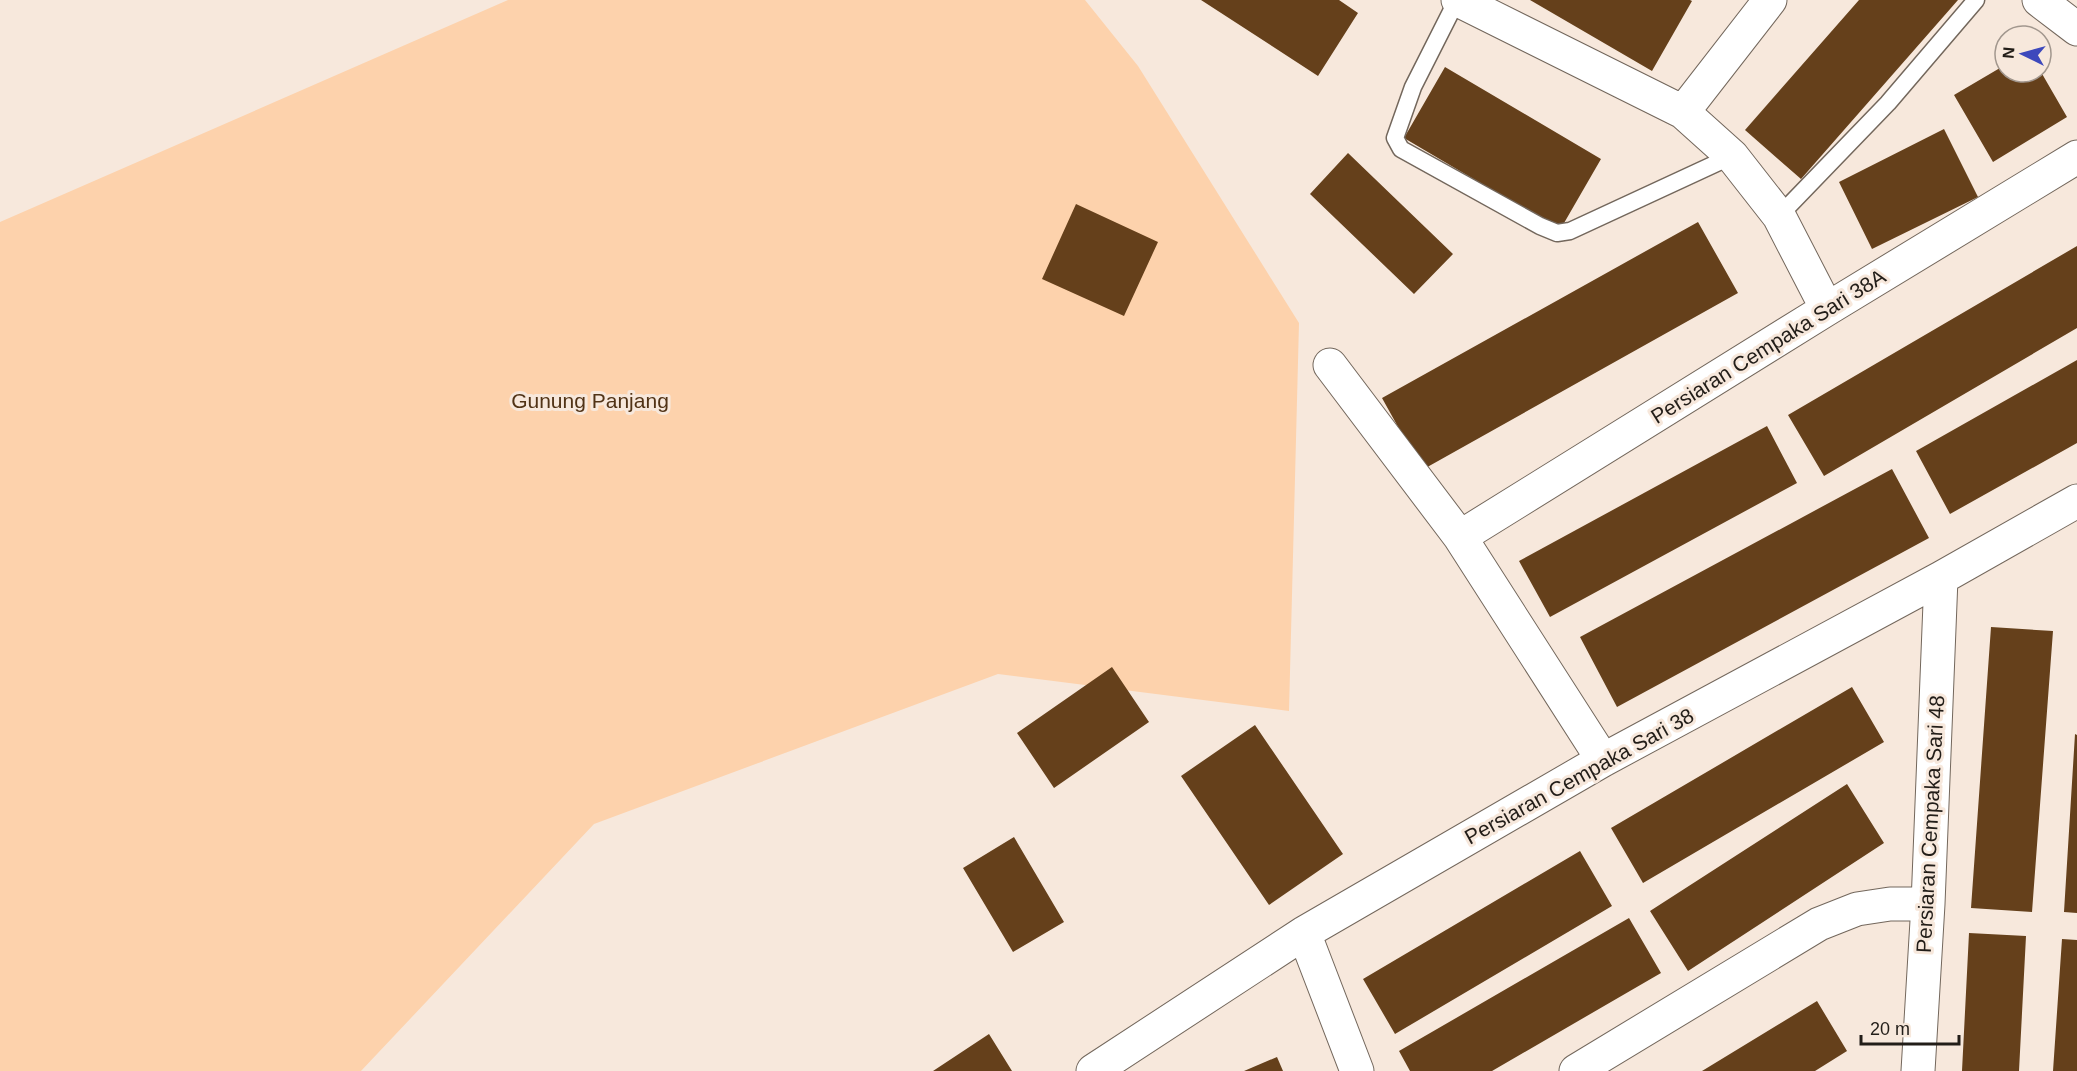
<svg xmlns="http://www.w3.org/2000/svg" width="2077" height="1071" viewBox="0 0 2077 1071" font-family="Arial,sans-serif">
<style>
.green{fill:#fdd2ac}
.building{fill:#65401b}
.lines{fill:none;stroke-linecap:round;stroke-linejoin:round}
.lane-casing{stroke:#73675c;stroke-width:19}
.street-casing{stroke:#73675c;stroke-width:35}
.lane{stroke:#fff;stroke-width:16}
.street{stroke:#fff;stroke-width:33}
.labels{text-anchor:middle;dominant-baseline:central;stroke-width:6;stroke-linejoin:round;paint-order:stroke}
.street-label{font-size:21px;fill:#221d18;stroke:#f7e8dc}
.park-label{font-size:21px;fill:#513316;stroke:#f7e8dc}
</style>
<rect width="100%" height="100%" fill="#f7e8dc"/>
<path class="green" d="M508,0h577l53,66 161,257 -10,388 -291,-37 -404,150 -233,247h-361v-849z"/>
<path class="building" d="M1201,0h138l19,13 -40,63z
M1530,0h160l2,1 -40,70z
M1859,0h99l-157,179 -56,-49z
M2005,65v7h36l26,45 -74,45 -39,-67z
M1445,67l156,92 -41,71 -156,-92z
M1944,129l34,68 -106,52 -33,-67z
M1348,153l105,101 -39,40 -104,-100z
M1076,204l82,38 -34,74 -82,-37z
M1698,222l40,71 -316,177 -40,-72z
M2077,246v82l-253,148 -36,-61z
M2077,360v83l-127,71 -34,-63z
M1767,426l30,57 -247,134 -31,-56z
M1892,469l37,69 -312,169 -37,-70z
M1991,627l62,4 -21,281 -61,-4z
M1112,667l37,55 -95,66 -37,-55z
M1852,687l32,55 -241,141 -32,-55z
M1255,725l88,129 -74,51 -88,-129z
M2075,734l2,1v178l-13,-1z
M1847,784l37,59 -196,128 -38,-60z
M1014,837l50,85 -51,30 -50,-84z
M1580,851l32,55 -217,128 -32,-55z
M1629,918l32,55 -169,98h-82l-11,-20z
M1969,933l57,3 -7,135h-57z
M2062,939l15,1v131h-24z
M1817,1001l30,50 -32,20h-113z
M989,1034l23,37h-79z
M1277,1057l6,14h-39z"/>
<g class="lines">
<defs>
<path id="lane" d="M1457,0l-44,87 -18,51 6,11 139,77 17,7 13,-2 162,-75
M1779,216l109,-113 88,-103"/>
<path id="street" d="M1458,0l225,112 49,44 47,60 48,93
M2039,0l38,29
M1683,112l87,-112
M1330,365l130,172 143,223
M1460,537l367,-228 250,-152
M1304,933l53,138
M1093,1071l211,-138 299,-173 338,-182 136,-77
M1576,1071l243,-147 38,-15 33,-5h38
M1918,1071l10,-167 13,-326"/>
</defs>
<use href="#lane" class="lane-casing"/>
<use href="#street" class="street-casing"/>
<use href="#lane" class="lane"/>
<use href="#street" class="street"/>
</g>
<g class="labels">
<g class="street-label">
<text transform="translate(1768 346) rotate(-32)">Persiaran Cempaka Sari 38A</text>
<text transform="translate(1579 776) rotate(-29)">Persiaran Cempaka Sari 38</text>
<text transform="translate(1930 824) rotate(-87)">Persiaran Cempaka Sari 48</text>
</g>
<g class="park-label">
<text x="590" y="400">Gunung Panjang</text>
</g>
</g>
<g transform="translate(2023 54) rotate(275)"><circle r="28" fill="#f7e8dc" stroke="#a2978e" stroke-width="1.5"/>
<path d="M0-4.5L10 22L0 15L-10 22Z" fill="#3d48bc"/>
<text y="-9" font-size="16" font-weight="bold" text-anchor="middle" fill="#221d18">N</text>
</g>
<path d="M1861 1035v9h98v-9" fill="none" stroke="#221d18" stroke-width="3"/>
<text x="1870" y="1035" font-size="18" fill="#221d18" stroke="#f7e8dc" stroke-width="4.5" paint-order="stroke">20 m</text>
</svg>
